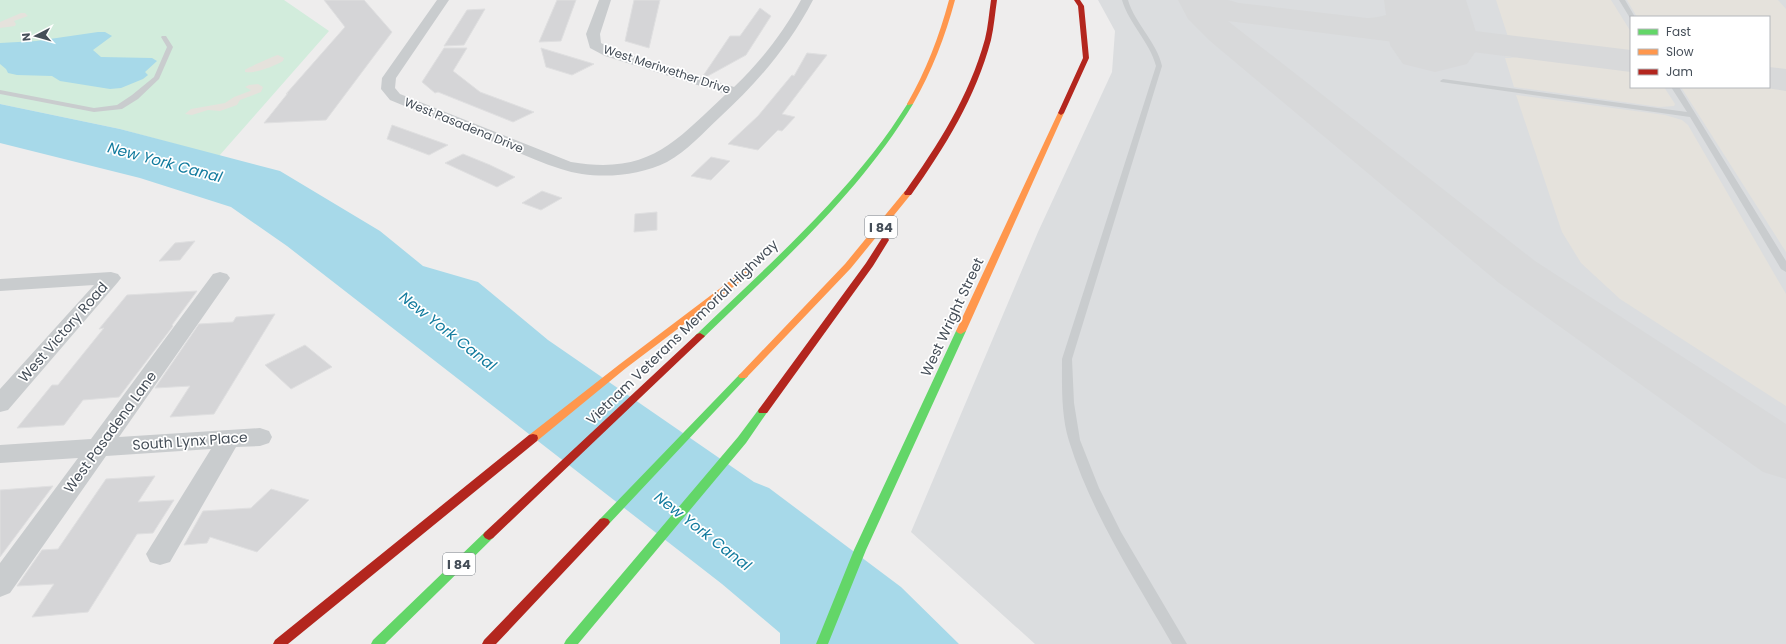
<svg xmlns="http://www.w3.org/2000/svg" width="1786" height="644" viewBox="0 0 1786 644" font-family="Poppins,sans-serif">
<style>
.airport{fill:#dbdddf;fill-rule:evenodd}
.green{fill:#d2ecdc}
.sand{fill:#e5e2dc}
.water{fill:#a7d9e9}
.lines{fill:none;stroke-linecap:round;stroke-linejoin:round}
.taxiway{fill:#d8d9da;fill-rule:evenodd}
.runway{fill:#d8d9da;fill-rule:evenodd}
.building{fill:#d5d5d7;stroke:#dfdfe0}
.lane{fill:#c9ccce;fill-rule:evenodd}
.street{fill:#c9ccce;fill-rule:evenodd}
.fast{fill:#63d668;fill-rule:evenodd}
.slow{fill:#ff974d;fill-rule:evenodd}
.jam{fill:#b3261e;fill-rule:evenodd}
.labels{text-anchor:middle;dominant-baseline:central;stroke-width:3.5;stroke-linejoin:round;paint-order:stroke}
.far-street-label{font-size:12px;fill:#454e58;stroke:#fff}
.shield{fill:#fff;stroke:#7d838a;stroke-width:1}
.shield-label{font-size:13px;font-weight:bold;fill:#454e58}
.street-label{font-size:14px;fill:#454e58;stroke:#fff}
.water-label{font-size:15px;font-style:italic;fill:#127b9e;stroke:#fff}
</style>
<rect width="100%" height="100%" fill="#eeeded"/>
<path class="airport" d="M1098,0h688v644h-751l-124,-112 127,-300 74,-160 3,-41zM1631,17h138v70h-138z"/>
<path class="green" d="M0,0h284l45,31 -110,125 -99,-27 -120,-25z"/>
<path class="sand" d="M1496,0h115l20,32v55h33l11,17 -1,2 -14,1 -146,-20 -9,-29h11l-12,-2 -3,-10h10z
M1627,0h151l8,9v243l-105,-165h88v-70h-132z
M21,13h4l3,3 -14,5 2,3 -1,2 -15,2v-6z
M278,55l6,3 -1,3c-8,5 -29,13 -38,11v-2c2,-2 31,-15 33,-15z
M258,84l5,3 -2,5 -21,8 -3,5 -17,6 -12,-1 -16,5 -7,-1 6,-5 34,-6 9,-6 16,-6 1,-1 -6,-3 4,-2z
M1516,95l149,20 17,5 6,5 98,169v112l-166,-107 -39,-36 -19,-31z"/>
<path class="water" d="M98,32h7l7,4 -19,14 8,7 51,1 5,3 -12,11 3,3 -5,4 -22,9 -11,1 -50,-8 -8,-5 -35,-1 -9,-2 -2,-4 -6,-5v-21l36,-2z
M0,104l120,25 160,42 100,60 43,35 55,16 70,58 206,142 15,6 132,99 58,57h-179v-11l-58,-49 -435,-338 -56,-39 -91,-29 -140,-35z"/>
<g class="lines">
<path class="taxiway" d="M1178,0h50l11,3 128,15c19,0 29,-10 49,-5l5,7 -3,4 213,26v22l-403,-51 307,240 251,163v55l-23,-7 -264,-189 -289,-242 -22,-22z
M1769,67l17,2v22l-27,-4h10z"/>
<path class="runway" d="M1384,0h82l14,45 -13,19 -32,8 -32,-8 -13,-19z"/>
</g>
<path class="building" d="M324,0h40l28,32 -66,88 -62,3 24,-30 -2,1 59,-67z
M557,0h19l-15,41 -22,1z
M634,0h26l-11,48 -24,-7z
M760,8l11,8 -25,39 -40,22 -3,-1 27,-40h10z
M485,9l-21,36 -20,1 23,-36z
M444,48h23l-14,23 27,21 54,20 -21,10 -75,-30 -3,1 -13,-11z
M541,48l53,16 -22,11 -26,-8z
M807,53l20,2 -45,59 13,3 -13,14 -4,-1 -20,20 -30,-6 30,-28 34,-41 2,1z
M392,125l56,20 -19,10 -42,-16z
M463,154l27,11 25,12 -18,10 -52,-24z
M711,157l19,4 -19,19 -20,-4z
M542,191l20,7 -21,12 -19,-7z
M657,212v18l-23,2 1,-18z
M195,241l-15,19 -21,1 16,-18z
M197,291l-25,34 1,1 -54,71 -36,3 -19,25 -47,3 35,-43h6l46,-57 -5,1 28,-34z
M275,314l-61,100 -44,3 20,-31 -35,2 44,-64 34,-2 3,-5z
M305,345l27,22 -41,22 -26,-24z
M155,476l-17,26 36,-2 -21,33 -16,1 -49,78 -56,5 22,-33 -37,2 25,-36 16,-1 48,-70z
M53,486l-53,71v-67z
M271,489l38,11 -52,52 -47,-15 -3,6 -23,2 19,-34 48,-3z"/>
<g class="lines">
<path class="lane" d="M1122,0h6c7,24 29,42 34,66l-90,293 2,44 6,37 19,48 22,44 66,112h-15c-37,-65 -81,-131 -103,-203 -8,-26 -7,-55 -7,-82l94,-293c-6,-24 -27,-42 -34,-66z
M1619,0h6l10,17 -5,1z
M162,36h4l7,11 -14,32 -21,20 -16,10 -28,3 -94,-18v-4l94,18 23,-3 15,-10 22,-18 13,-30 -6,-10z
M1443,79l244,33 -16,-25h8l107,174v11l-5,-3 -91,-152 -249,-35 -1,-1z"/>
<path class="street" d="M437,0h12l-53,78 -1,10 5,6 171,68c78,13 103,-19 155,-68l-121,-38 -15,-8 -4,-14 13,-34h12l-11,34 1,9 14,7 119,37c27,-26 49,-54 67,-87h12c-24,46 -56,83 -93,117 -16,15 -33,34 -53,45 -31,15 -73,18 -106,7 -24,-7 -47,-19 -70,-28 -34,-14 -68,-27 -101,-41l-9,-11 1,-11z
M111,272l7,2 3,4 -3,4 -110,128 -8,2v-23l94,-104 -94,6v-12z
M220,272l7,2 3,4 -111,159 141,-9 9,3 3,6 -3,6 -9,3 -24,1 -66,115 -10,3 -10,-3 -4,-8 65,-105 -105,7 -96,137 -10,4v-34l78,-105 -78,5v-18l91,-6 122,-165z"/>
<path class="fast" d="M910,102l3,2c-54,90 -135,161 -210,234h-6l-2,-2 2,-2c60,-58 124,-115 176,-181 13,-16 24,-33 35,-50z
M961,328l5,3 -100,219 -38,94h-12l38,-94 102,-219z
M743,373l3,1 2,2 -2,2 -138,147 -4,1 -4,-1 -2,-3 2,-3 140,-145z
M763,407l4,2 1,2 -22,32 -168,201h-14l2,-4 172,-203 21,-28z
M489,530l4,2 2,3 -2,3 -108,106h-14l2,-4 112,-108z"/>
<path class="slow" d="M949,0h6c-10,37 -23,71 -42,104l-5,1 -1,-1c19,-33 32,-67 42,-104z
M1061,111l3,2 -98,218 -5,3 -3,-1 -2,-2 102,-218z
M905,191h3l4,2 -61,75 -105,110h-6l-2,-2 2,-2 105,-110z
M750,267l4,3 -1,2 -127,96 -89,73h-8l-1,-3 1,-3 91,-71 127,-96z"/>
<path class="jam" d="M991,0h6c-2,13 -3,27 -6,40 -15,57 -46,107 -80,155h-6l-1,-2c34,-48 65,-96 81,-154 3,-12 4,-26 6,-39z
M1074,0h6l4,6 5,52 -25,55 -3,2 -3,-2 25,-55 -5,-52z
M882,238h6l1,2 -16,26 -106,147h-8l-1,-2 1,-2 107,-146z
M700,333l5,3 -2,2 -210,200 -4,2 -4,-2 -2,-3 2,-3 212,-198z
M533,434l4,1 1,3 -1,3 -249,203h-15l2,-4 254,-205z
M604,518l4,1 2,3 -2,3 -112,119h-14l2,-4 116,-121z"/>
</g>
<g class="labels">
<g class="far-street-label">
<text transform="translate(667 69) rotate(18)">West Meriwether Drive</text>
<text transform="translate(464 125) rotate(22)">West Pasadena Drive</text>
</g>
<g class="shield">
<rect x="865" y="216" width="32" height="22" rx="3"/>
<rect x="443" y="553" width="32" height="22" rx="3"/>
</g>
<g class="shield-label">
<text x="881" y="227">I 84</text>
<text x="459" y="564">I 84</text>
</g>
<g class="street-label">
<text transform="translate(952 317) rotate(-65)">West Wright Street</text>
<text transform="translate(63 332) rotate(-49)">West Victory Road</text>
<text transform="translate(682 332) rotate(-44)">Vietnam Veterans Memorial Highway</text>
<text transform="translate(110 432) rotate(-54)">West Pasadena Lane</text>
<text transform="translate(190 441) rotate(-4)">South Lynx Place</text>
</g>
<g class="water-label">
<text transform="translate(165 162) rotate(15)">New York Canal</text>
<text transform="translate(448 331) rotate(38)">New York Canal</text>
<text transform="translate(703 531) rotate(38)">New York Canal</text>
</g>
</g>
<rect x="1630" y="16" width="140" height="72" fill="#ffffff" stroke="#b5b8bc"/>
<rect x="1638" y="29" width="20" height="6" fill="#63d668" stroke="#b5b8bc"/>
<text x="1666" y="36" font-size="12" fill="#454e58">Fast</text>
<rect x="1638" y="49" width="20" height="6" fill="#ff974d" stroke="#b5b8bc"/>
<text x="1666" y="56" font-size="12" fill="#454e58">Slow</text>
<rect x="1638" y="69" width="20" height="6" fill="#b3261e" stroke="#b5b8bc"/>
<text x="1666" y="76" font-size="12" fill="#454e58">Jam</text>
<g transform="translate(36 36) rotate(264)" stroke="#ffffff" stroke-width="3" paint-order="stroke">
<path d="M0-3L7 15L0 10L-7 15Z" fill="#454e58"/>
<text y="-6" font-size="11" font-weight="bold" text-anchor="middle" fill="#454e58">N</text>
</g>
</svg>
